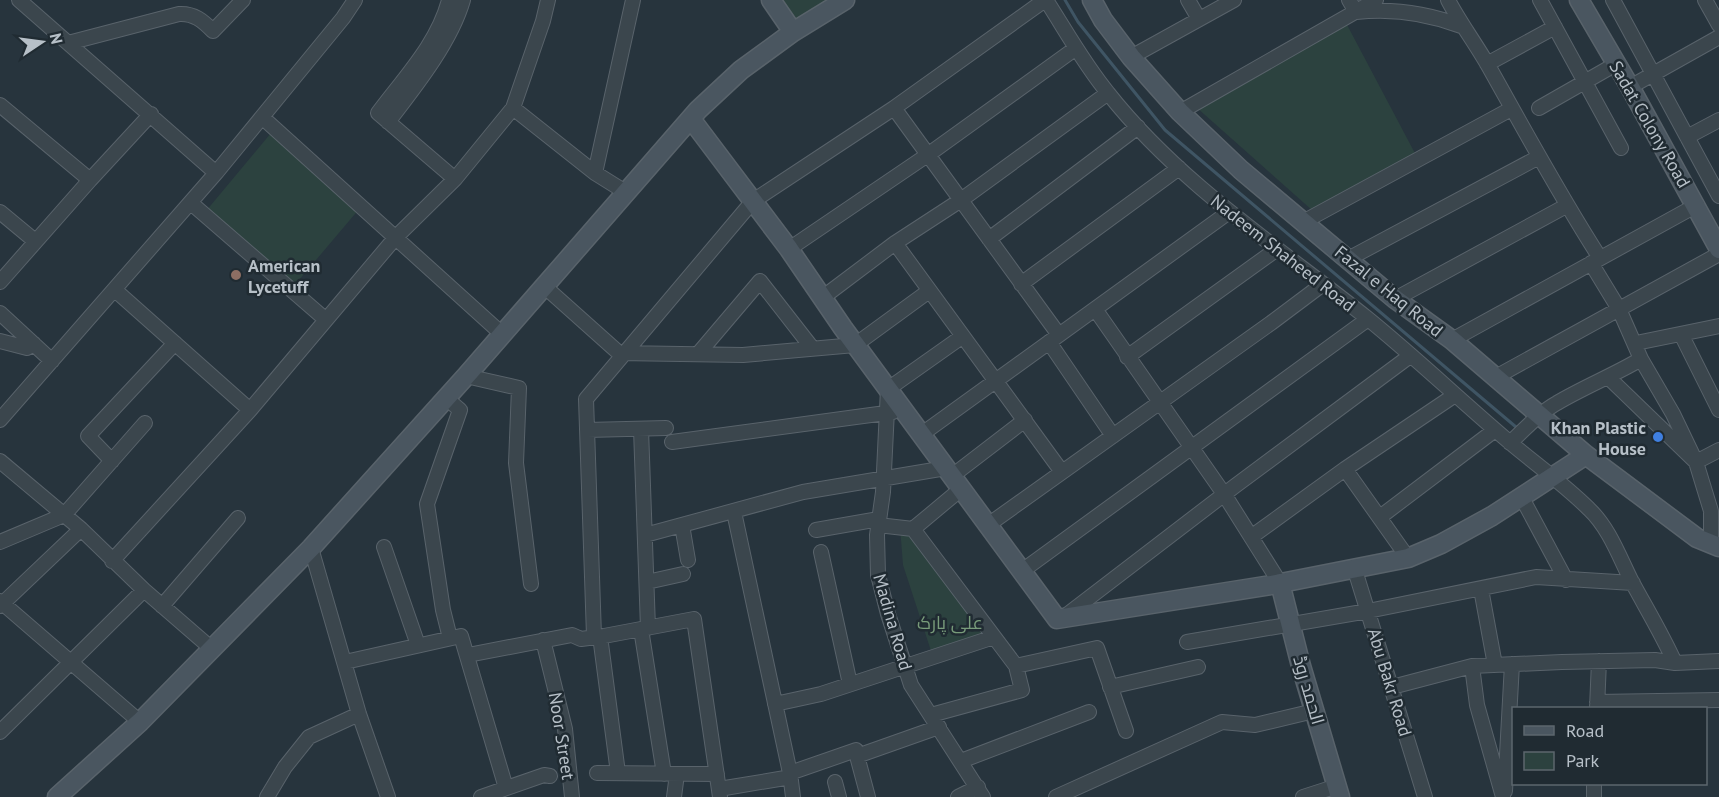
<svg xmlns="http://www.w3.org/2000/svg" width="1719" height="797" viewBox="0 0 1719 797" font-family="'PT Sans',Cairo,sans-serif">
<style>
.green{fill:#2c423f}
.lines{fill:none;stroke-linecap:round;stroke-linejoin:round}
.stream{stroke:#3f5564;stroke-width:3}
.street-casing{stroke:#59636b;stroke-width:16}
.secondary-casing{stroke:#59636b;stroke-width:21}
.street{stroke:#3b464d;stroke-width:14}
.secondary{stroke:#4a5660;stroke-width:18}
.education-dot{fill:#8d6e63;stroke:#202b32;stroke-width:2}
.shop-dot{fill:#3f7fe0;stroke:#202b32;stroke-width:2}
.labels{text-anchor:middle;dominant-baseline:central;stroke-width:5;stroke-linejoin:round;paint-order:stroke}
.street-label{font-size:18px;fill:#b7c0c8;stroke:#202b32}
.poi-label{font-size:18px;font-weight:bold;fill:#b7c0c8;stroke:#202b32;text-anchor:start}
.park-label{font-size:18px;fill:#789b7a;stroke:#202b32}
</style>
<rect width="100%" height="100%" fill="#27343d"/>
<path class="green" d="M771,0h74l-52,32z
M1345,21l73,138 -105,52 -117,-104z
M271,133l89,75 -66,78 -88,-75z
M900,527l13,2 83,111 -63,17 -30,-92z"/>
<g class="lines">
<path class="stream" d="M1065,0l13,22 87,108 351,297"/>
<defs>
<path id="street" d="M19,0l197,173
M449,0c-11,43 -45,78 -71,113l77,66
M1046,0c20,31 38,64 62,93 71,90 170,154 259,225 48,39 93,82 140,122 27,23 57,44 82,69 20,19 30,47 42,71 15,28 31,54 44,83
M1188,0l11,19
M1349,0l7,12c36,-4 71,1 105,14
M1448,0c12,23 28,44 41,67 36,64 71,129 111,191
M1540,0l81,148
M1613,0l106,196
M1705,0l14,25
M68,43l111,-29c15,-1 24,7 34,17l30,-31
M1131,57l103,-57
M1487,64l68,-37
M1630,87l89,-50
M0,105l90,75
M513,108l82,65 32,20
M894,108l165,227
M1539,108l77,-44
M1180,112l196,-112
M262,117l240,217
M388,122c27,-35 63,-80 75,-122
M1687,137l32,-17
M595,173l38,-173
M191,203l134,116
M0,212l35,29
M1303,222l208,-113
M989,239l149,-112
M895,243l167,229
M789,249l140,-95 147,-106
M1348,259l191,-102
M1591,263l28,46 22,50 32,55 23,48 15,49v33
M0,282l90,-102 61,-66
M1021,284l158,-116
M544,286l75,67 124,2 112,-10 74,-54
M115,290l135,120
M822,298l73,-55 66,-43 147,-107
M1395,299l171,-93
M1095,309l129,185 56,89
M0,313l52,48
M1681,334l38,76
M963,336l-75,53 -5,103 -6,43 1,40 10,39 23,71 72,112
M1452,340l245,-135
M0,341l27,7 7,-4
M1049,342l64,94
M1636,343l83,-17
M698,354l62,-73 53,68
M1127,357l150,-108
M466,376l53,12 -3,75 15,121
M1494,378l225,-124
M1609,378l87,84 23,-12
M446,398l14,12 -33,94 16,106 7,28
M0,420l216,-247 127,-155 12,-18
M641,429l7,199
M587,430l79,-2
M922,434l307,-222
M672,442l221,-30
M1510,443c15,-14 29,-30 47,-40 27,-16 57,-28 84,-44
M0,461l81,68 63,61 68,59
M112,461l-24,-25 87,-93
M1345,469l63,89
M952,476l73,-56
M1522,498l44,82
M734,512l56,261 3,24
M1380,517l115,-87
M682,525l6,35
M878,525l35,4 103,137 81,-18 29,83
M988,525l283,-202 52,-39
M913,529l48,-40
M816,530l63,-11
M645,535l158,-43 143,-24
M1251,537l94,-68 110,-74
M0,542l64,-27 81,-92
M384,547l34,98
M311,548l48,166 29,83
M821,552l29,132
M112,561l138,-151 146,-173 59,-58 58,-71 30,-87 5,-21
M1354,567l71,230
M1022,571l346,-252
M647,582l36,-8
M1481,589l14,76
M0,601l140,121
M0,606l81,-77
M162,606l76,-88
M1064,617l171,-131 175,-130
M641,629l23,145
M594,636l-8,-237 167,-198 141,-93 151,-108
M600,636l18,137
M543,640l22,89 7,68
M1187,642l181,-31 168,-34 97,6
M468,655l104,-20 9,4 23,-3 90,-17 26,178
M345,662l116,-26 45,152
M1472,666l5,39 26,92
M1110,687l88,-20
M1392,687l80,-21 90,-4 93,-2 20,3 44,-2
M1597,702l122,-2
M775,704l46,-10 173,-57
M1597,708l2,-47
M931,715l91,-25 -6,-24
M0,732l144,-142
M961,761l128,-49
M597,773l120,1
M790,773l66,-23 1,6
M835,782l4,15
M1594,784v13
M719,789l72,-12
M1505,791l7,-127
M267,797l18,-30 24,-30 50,-23
M481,797l63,-22 6,1
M674,797l3,-23
M868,797l-11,-41 82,-29
M958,797l20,-10
M1056,797l166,-75 33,3 59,-14
M1303,797l34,-11"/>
<path id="secondary" d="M771,0l22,32
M1092,0l11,20 28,37 49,55 61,58 154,129 57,41 134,115 111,83 22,9
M1579,0l51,87 89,162
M691,119l98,130 54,79 214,291 214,-34 137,-27 33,-14 51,-28 94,-61
M1280,583l21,83 39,131
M57,797l83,-75 171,-174 155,-172 232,-266 43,-40 52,-38 52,-32"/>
</defs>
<use href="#street" class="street-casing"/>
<use href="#secondary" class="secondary-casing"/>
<use href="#street" class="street"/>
<use href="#secondary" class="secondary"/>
</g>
<circle class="education-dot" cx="236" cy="275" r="6"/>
<circle class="shop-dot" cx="1658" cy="437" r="6"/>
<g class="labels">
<g class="street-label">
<text transform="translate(1650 124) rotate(60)">Sadat Colony Road</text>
<text transform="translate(1283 253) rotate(38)">Nadeem Shaheed Road</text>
<text transform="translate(1389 291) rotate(39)">Fazal e Haq Road</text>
<text transform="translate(893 622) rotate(74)">Madina Road</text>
<text transform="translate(1390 682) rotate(73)">Abu Bakr Road</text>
<text transform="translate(1309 690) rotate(74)">الحمد روڈ</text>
<text transform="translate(562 736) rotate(81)">Noor Street</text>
</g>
<g class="poi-label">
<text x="248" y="265">American<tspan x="248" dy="21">Lycetuff</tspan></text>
<text x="1646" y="427" text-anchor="end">Khan Plastic<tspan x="1646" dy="21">House</tspan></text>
</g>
<g class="park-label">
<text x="950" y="622">علی پارک</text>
</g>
</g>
<rect x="1512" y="707" width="195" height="78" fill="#202b32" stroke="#5c676e" stroke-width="1.5"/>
<rect x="1524" y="726" width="30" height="9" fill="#4a5660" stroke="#5c676e" stroke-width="1.5"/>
<text x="1566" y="737" font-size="18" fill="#b7c0c8">Road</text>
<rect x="1524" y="752" width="30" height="18" fill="#2c423f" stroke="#5c676e" stroke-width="1.5"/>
<text x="1566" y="767" font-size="18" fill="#b7c0c8">Park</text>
<g transform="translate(42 42) rotate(77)" stroke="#202b32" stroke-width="4.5" paint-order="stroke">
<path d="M0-4.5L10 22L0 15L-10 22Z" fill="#b7c0c8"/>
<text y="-9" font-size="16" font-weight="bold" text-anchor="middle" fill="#b7c0c8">N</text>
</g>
</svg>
